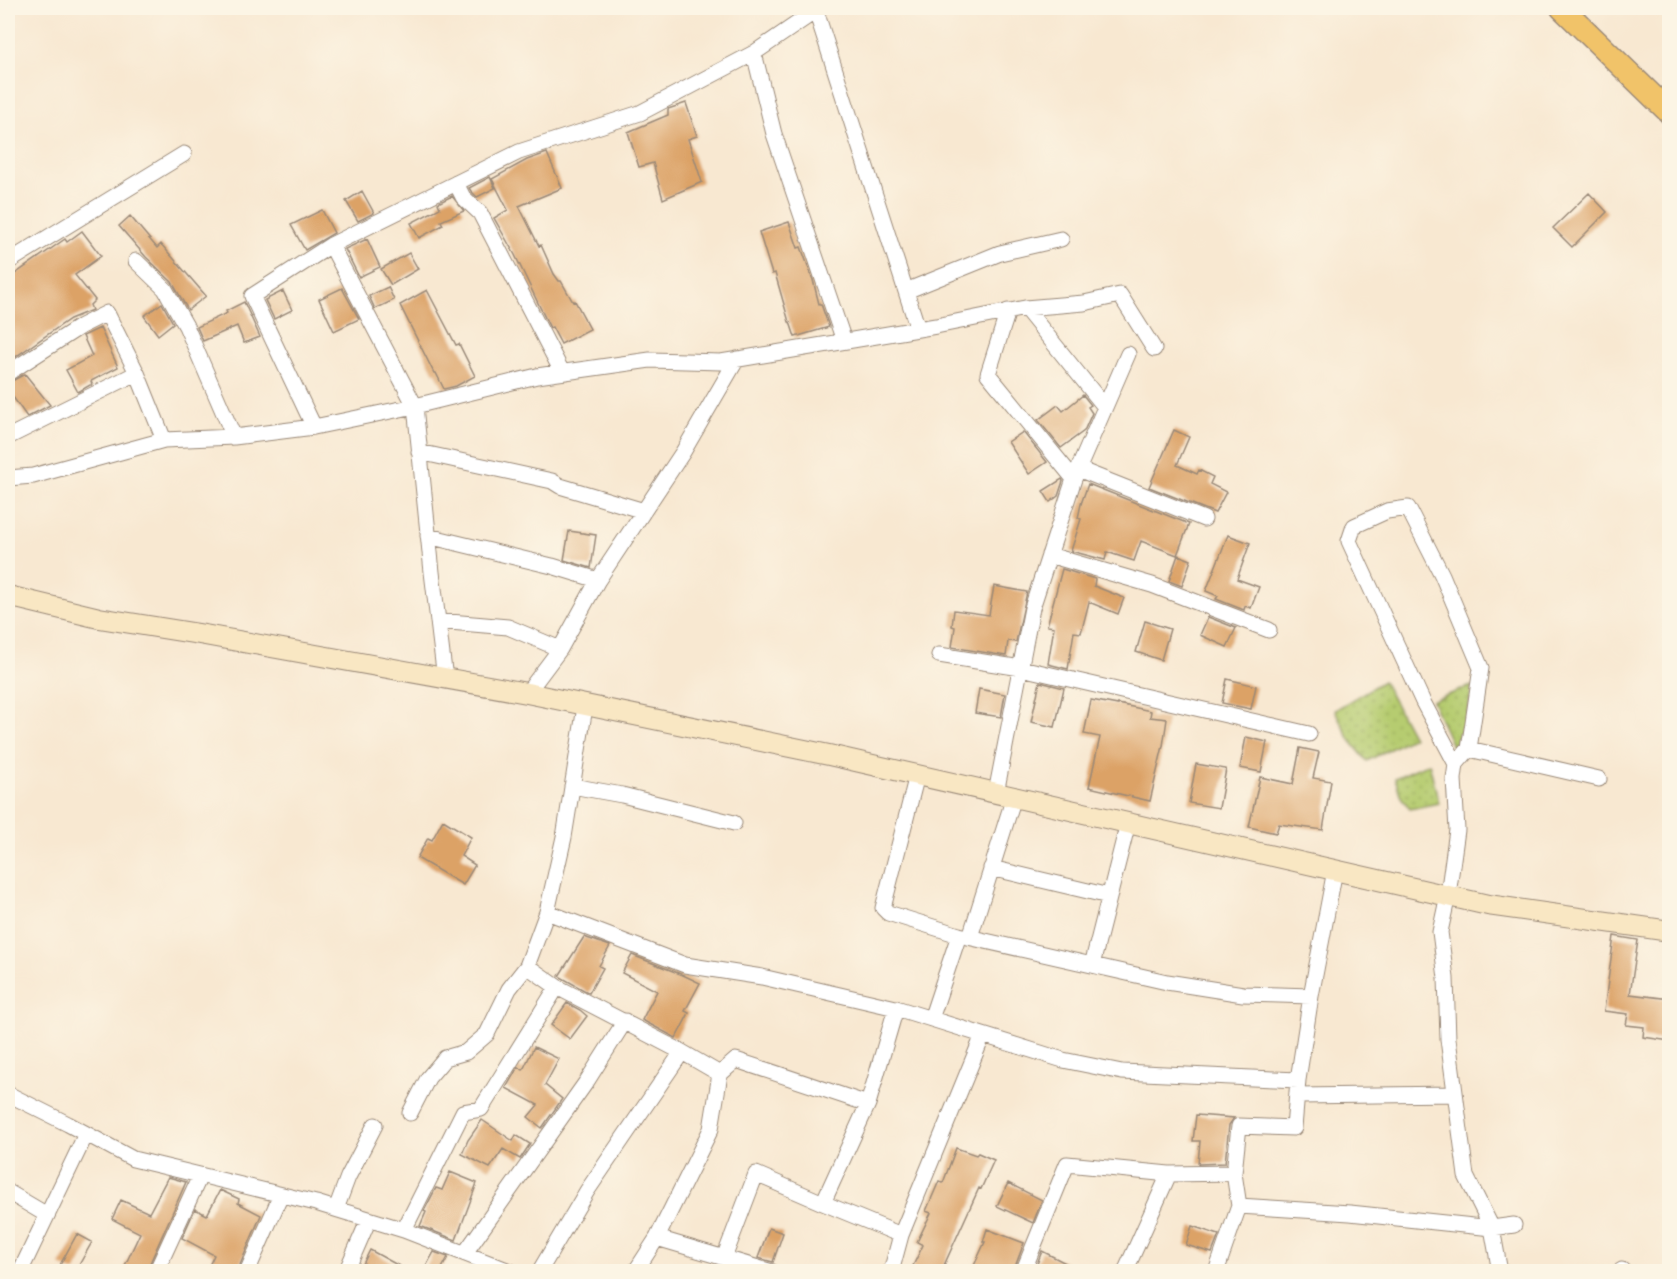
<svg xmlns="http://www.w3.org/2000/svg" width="1677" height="1279" viewBox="0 0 1677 1279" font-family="Kalam,sans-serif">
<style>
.grass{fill:url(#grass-dots);stroke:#787b47;stroke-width:1.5}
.building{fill:#dca266}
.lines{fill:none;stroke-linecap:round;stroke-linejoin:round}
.minor-casing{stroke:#9a8978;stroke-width:17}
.secondary-casing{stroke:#9a8978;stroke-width:22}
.primary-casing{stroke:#9a8978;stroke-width:25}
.minor{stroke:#fff;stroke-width:15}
.secondary{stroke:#f9e7c3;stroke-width:20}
.primary{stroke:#f1c369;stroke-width:22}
</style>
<defs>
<pattern id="grass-dots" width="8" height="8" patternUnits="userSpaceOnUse" patternTransform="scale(1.5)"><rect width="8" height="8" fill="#b6cc70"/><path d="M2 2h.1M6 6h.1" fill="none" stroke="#9daf61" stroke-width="1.8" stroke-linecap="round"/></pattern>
</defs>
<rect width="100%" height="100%" fill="#fcf5e5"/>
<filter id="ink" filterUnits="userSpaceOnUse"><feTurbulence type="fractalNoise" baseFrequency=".0167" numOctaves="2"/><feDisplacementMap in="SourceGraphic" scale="12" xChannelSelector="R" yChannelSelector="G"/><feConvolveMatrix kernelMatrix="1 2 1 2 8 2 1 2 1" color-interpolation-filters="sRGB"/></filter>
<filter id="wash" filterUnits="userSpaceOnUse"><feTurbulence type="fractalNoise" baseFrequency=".008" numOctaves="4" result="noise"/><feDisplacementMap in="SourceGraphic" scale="24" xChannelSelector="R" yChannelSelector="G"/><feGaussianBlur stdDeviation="1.35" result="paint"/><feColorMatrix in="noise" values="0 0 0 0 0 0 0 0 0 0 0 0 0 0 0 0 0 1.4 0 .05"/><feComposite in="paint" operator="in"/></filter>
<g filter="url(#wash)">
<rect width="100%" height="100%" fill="#f8e8d1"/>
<path class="grass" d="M1383,681l30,56 -46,24 -17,-21 -15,-30z
M1472,686l-5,33 -14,29 -21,-47z
M1429,763l10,40 -29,6 -9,-12 -6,-19z"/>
<g id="blocks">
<path class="building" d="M686,103l11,33 -9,3 14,43 -39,17 -10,-36 -14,4 -11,-35 40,-17v-6z
M547,153l15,35 -43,18 20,40 2,-1 13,29 5,7h2l12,21 2,-1 15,28 -29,15 -9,-17 -2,1 -35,-73 -21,-37 14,-8 -16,-31 35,-19z
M490,177l5,11 -18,9 -6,-6 -2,-3z
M362,191l12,22 -16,8 -12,-20z
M1589,193l18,19 -35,35 -19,-19z
M452,196l12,15 -23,10 2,4 -24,13 -8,-15 29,-15 -2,-5z
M322,210l12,23 -29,17 -14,-25z
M130,216l27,32 4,-4 45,52 -18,14 -16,-28 -26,-25 -27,-31z
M789,222l9,26 3,-1 12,33 6,24h2l8,23 -34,10 -5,-15h-1l-14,-49 -3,1 -13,-42z
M82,231l19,25 -26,19 20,25 -5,5 2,5 -22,9 -62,43v-83l57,-40 2,3z
M367,239l13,28 -21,10 -14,-28z
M409,253l9,16 -27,16 -10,-16z
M388,287l6,13 -19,9 -6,-13z
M342,288l17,31 -25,12 -15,-32z
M427,290l29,55 3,-1 16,32 -19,10 -12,3 -8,-16h-2l-34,-68z
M283,291l9,19 -18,9 -9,-19z
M244,302l16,35 -16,6 -7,-17 -34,15 -6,-14 30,-14 -1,-2z
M162,303l11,20 -15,12 -14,-19z
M100,328l18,39 -27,14 1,3 -14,8 -12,-22 26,-14 -9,-20z
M25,374l25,31 -23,12 -19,-27v-7z
M1083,395l8,10 -3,2 4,6 -8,18 -23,17 -23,-28 20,-15 5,6z
M1174,430l15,7 -12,28 20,9 2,-4 14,7 -3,7 16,8 -11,21 -66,-26z
M1023,432l24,30 -18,12 -21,-32z
M1062,479l1,2 -5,15 -8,6 -7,-11z
M1088,484l101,40 -12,31 -36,-14 -7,20 -27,-9 -2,8 -34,-9 10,-32 -3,-1 3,-14z
M569,531l27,4 -5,33 -27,-8z
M1228,535l22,8 -13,36 22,8 -8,21 -6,-2 -1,4 -28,-11 2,-3 -12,-5z
M1178,555l13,5 -9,26 -13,-5z
M1062,569l33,10 -1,7 30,12 -6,16 -29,-12 -8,31 -7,-1 -6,37 -20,-5 6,-37 -7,-1z
M994,586l33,6 -11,50 -8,-1 -2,15 -54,-9 3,-20 -3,-1 2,-16 35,5z
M1208,617l28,11 -9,19 -27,-12z
M1145,621l25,8 -9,31 -25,-8z
M1227,679l29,7 -5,23 -29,-6z
M1040,682l24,6 -9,39 -24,-5z
M979,689l26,5 -4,23 -26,-4z
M1091,700l27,5v-1l33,7 -1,6 17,2 -4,27 -13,55 -61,-14 11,-50 -16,-3z
M1246,737l21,5 -6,30 -21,-4z
M1300,748l19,4 -6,26 18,3 -8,49 -44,-6 -3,9 -27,-6 11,-50 33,7z
M1196,764l30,5 -7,39 -30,-5z
M443,820l28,17 -10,19 14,9 -12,20 -46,-27 11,-20 4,2z
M1614,936l24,4 -8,54 40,5v42l-27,-4 1,-10 -18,-2 2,-11 -24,-3z
M584,937l26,9 -11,20 4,2 -14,25 -30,-17z
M632,955l51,20 17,8 -15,28 4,2 -13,25 -34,-18 15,-29 -35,-18z
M567,1003l13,7 7,6 -17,23 -19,-14z
M534,1047l25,12 -14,26 17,14 -20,29 -14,-11 10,-12 -32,-17 12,-21 5,3z
M1196,1115l38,3 -5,7 -4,38 -27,1 2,-23h-7z
M482,1120l31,21 3,-6 14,9 -10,15 -17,-10 -13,19 -28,-14 6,-14z
M956,1148l20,7 2,-2 16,7 -13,29 -2,-1 -38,84h-31l13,-27 -6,-3 14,-29 -5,-2 13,-30 4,2z
M450,1172l27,11 -21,57 -36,-14 6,-14 -2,-1 12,-23 6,2z
M168,1177l18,5 -40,90h-24l18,-39 -28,-14 9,-19 28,13z
M1008,1183l34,17 -9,23 -36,-17z
M220,1190l19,9 -1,4 23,12 -24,57h-31l8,-17 -32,-17 13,-29 12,6z
M1192,1226l27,9 -7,18 -26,-8z
M769,1228l14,5 -10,29 -15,-4z
M987,1229l37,14 -11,29h-42l14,-30h-2z
M77,1234l15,8 -17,30h-3l-12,-7z
M370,1250l40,22h-51z
M1042,1251l41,21h-49z
M434,1252l14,5 -8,15h-17z"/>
</g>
</g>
<g filter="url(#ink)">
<use href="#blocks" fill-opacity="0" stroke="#9a8978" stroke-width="1.5"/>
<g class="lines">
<defs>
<path id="minor" d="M820,8l-66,45 -114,60 -121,39 -188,93 -79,51 62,131 101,-21 122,-30 113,-16 71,2 215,-36 89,-18 59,-5 36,-8 34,54
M816,11l102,318
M754,53l20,81 70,207
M456,183l7,14 17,16 82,159
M331,245l84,161 17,166 13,107
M136,261l29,28 21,37 48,111 80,-10
M8,262l176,-108
M906,291l94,-38 61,-14
M1025,308l80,99
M1008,311l-20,63 86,105
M8,373l73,-47 26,-13 30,60
M8,437l129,-64 27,67
M419,452l133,29 8,5 84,25
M1078,469l126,50
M8,478l25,-2 131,-36 70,-3
M428,536l124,30 46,14
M1049,555l103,30 117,45
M438,621l70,6 52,22
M939,655l82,13 288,66
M527,693l33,-44 38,-69 85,-128 54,-93
M1469,749l130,30
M1456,764l-33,-62 -74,-161 5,-15 33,-15 21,-3 34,67 39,93 -12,81 -13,15 -2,15 3,51 -9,65 -8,37 6,46 2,61 18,137 26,52 8,44
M917,775l-34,133 5,5 71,22 208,47 76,12 68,2
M572,786l50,9 112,28
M996,793l36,-185 42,-129 54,-125
M991,868l118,28
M547,912l138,53 77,12 134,31 167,52 59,12 176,8
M970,937l44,-140
M1092,965l36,-142
M931,1019l28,-84
M720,1074l16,-14 132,44 28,-96
M8,1094l60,30 65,35 183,44 88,27 108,42
M1298,1096l157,-2
M868,1104l-45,99 78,32
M410,1113l18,-35 17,-20 21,-6 21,-18 22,-45 18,-23
M8,1192l39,23
M1239,1206l111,7 142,15 22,-3
M336,1209l12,-32 27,-52
M404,1230l59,-118 18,-3 76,-122
M657,1238l115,34
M465,1253l122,-172 38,-60
M724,1258l32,-84 67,29
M20,1272l66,-138
M156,1272l44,-96
M247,1272l34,-77
M346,1272l23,-53
M539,1272l48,-81 95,-139 -125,-65 -30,-21 20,-54 17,-75 21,-130
M635,1272l22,-34 54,-109 9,-55 -38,-22
M891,1272l10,-37 82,-200
M1023,1272l44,-108 102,10 65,-1
M1125,1272l44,-98
M1216,1272l23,-66 -5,-33 5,-47 55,2 4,-48 13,-84 24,-126
M1619,1272l3,-2"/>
<path id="secondary" d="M8,596l91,22 100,16 328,59 302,62 659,150 182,26"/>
<path id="primary" d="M1562,8l108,105"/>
</defs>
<use href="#minor" class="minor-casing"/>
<use href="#secondary" class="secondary-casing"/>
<use href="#primary" class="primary-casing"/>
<use href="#minor" class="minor"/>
<use href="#secondary" class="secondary"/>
<use href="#primary" class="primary"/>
</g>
</g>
<rect width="1677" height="1279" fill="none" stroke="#fcf5e5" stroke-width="30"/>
</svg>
